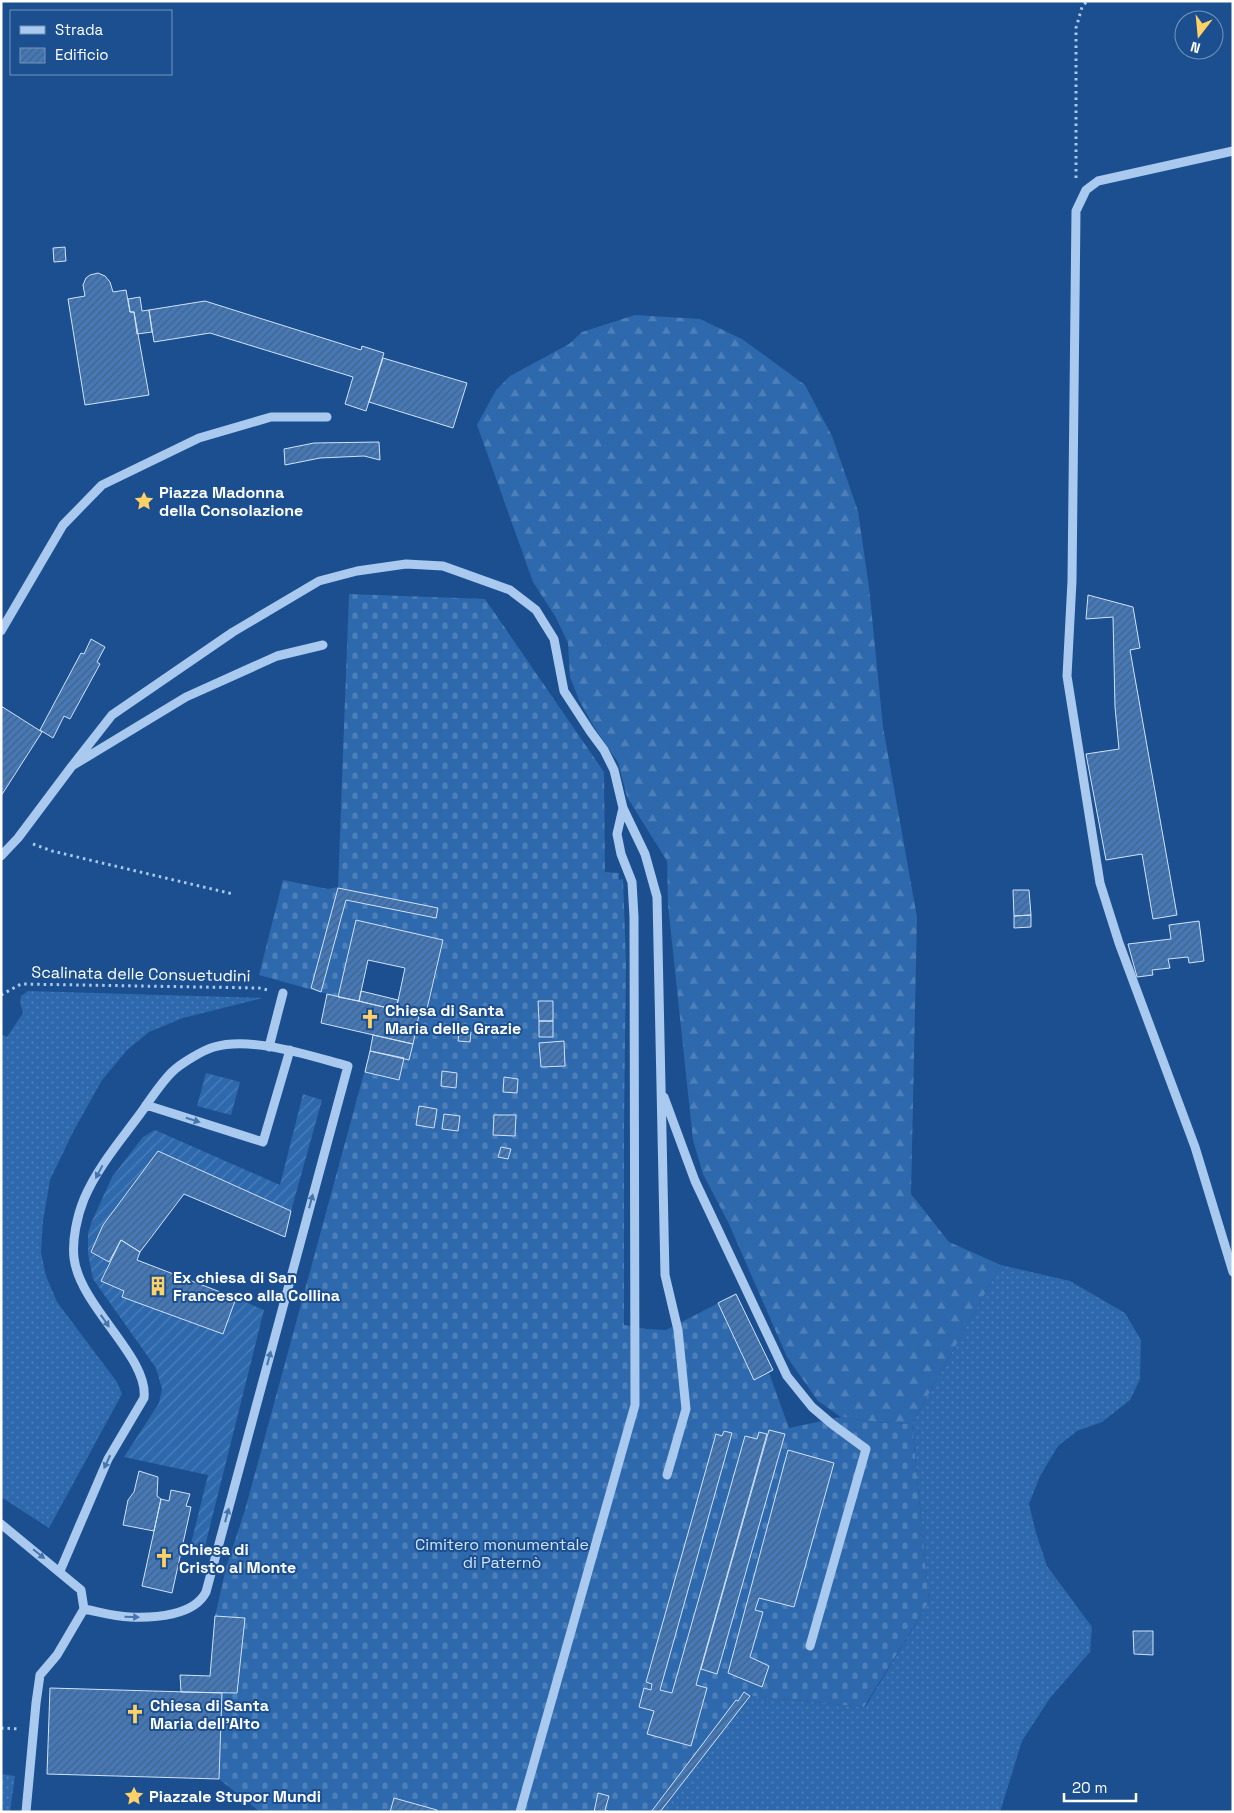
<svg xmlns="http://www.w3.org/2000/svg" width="1234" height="1813" viewBox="0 0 1234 1813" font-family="'Space Grotesk',sans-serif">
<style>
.grass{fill:url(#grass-dots)}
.forest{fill:url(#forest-firs)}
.cemetery{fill:url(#cemetery-stones)}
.garden{fill:url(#garden-furrows)}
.building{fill:url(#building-hatch);stroke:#cfe3fa}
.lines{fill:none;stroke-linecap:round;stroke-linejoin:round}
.path{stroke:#a9c9ee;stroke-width:3;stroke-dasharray:2.5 4;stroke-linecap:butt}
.minor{stroke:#a9c9ee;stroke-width:9}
.oneway{fill:#4674ac}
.labels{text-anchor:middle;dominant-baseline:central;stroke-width:4;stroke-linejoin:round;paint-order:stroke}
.poi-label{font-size:16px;font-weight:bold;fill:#fff;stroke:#1b4f8f;text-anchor:start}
.street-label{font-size:16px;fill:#fff;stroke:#1b4f8f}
.park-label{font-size:16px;fill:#cfe3fa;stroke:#1b4f8f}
</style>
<defs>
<pattern id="grass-dots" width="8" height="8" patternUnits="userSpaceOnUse" patternTransform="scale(1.25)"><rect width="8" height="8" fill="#2e69ad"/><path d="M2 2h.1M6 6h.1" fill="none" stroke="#4d80b9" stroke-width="1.8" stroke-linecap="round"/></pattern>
<pattern id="forest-firs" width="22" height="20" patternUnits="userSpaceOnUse" patternTransform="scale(1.25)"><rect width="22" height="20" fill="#2e69ad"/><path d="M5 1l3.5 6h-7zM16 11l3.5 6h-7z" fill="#4d80b9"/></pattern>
<pattern id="cemetery-stones" width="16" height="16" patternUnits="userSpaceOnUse" patternTransform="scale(1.25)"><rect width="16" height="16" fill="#2e69ad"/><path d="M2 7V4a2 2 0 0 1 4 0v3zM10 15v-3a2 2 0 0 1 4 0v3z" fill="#4d80b9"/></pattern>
<pattern id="garden-furrows" width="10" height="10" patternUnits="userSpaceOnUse" patternTransform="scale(1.25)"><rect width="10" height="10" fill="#2e69ad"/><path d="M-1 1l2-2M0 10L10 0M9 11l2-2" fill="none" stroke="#4d80b9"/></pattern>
<pattern id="building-hatch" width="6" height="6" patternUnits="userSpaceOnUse" patternTransform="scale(1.25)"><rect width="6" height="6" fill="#4478b7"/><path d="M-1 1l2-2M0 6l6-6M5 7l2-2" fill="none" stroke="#486282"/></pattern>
</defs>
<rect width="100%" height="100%" fill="#1b4f8f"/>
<path class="grass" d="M28,991l235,7 -80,20 -34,14 -22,18 -25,30 -29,52 -23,48 -7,41 -2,31 5,24 11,26 60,80 5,12 -73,134 -48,-31v-463l6,3 16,-24 -3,-11 1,-6z
M1001,1265l69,16 55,32 16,27 -1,39 -10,21 -28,22 -25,9 -19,15 -18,30 -11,28 7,29 11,33 45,61 -2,25 -40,46 -28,43 -22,71h-340l90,-116 115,11 64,-105 -17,-178z
M1,1774l14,2 -5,36h-9z"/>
<path class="forest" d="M635,315l65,4 42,20 63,46 27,51 26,75 11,76 14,140 34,190 -6,277 38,48 52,23 -89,159 -37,-2 -34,-5 -23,-16 -31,-44 -58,-133 -26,-50 -10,-34 -25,-235 -1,-44 -40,-64 -9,-35 -24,-35 -15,-27 -9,-23 -2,-34 -13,-27 -22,-34 -56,-157 19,-35 14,-14 59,-32 13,-12z"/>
<path class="cemetery" d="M349,594l136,5 119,173 1,100 14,1v7l4,-1 3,84 -2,161v201l22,4 20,1 70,-36 37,76 -4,3 20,55 52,-11 34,5 37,2 17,178 -65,105 -114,-11 -90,116h-400l-41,-33 3,-86 15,-1 8,-73 -30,-3 11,-48 19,-58 125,-459 39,8 12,-52 7,1 15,-67 -87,-20 -18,76 -79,-22 24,-95 45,9 10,-2z"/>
<path class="garden" d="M206,1073l34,9 -9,33 -34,-9z
M303,1094l19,6 -31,111 -133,-60 -55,74 -12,27 18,10 -8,19 23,10 -2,6 101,37 13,-36 28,12 -61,244 -14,-2 19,-77 -84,-18 35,-54 3,-14 -6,-21 -63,-89 -5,-25v-21l4,-12 20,-44 31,-40 12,-7 125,55z"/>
<path class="building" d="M65,247l1,14 -12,1 -1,-14z
M98,273l7,3 5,6 3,10 13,-2 4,22h4l15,83 -64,10 -17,-106 17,-3 -2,-11 3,-7 4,-3z
M140,297l2,14 7,-1 3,22 -15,2 -3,-22h-4l-2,-13z
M205,301l156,49 1,-4 22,7 -18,58 -21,-7 8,-27 -143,-44 -56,9 -5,-32z
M383,358l84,25 -14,45 -84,-26z
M379,442l1,18 -16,-4 -44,2 -35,7 -1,-16 30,-6z
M1088,595l45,12 7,41 -10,2 47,265 -24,4 -11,-65 -36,6 -20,-106 33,-5 -4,-42 -2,-90 -27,2z
M91,639l14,8 -8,15 3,2 -30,55 -6,-3 -11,22 -13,-8 41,-77 3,1z
M1,706l41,26 -41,64z
M338,888l100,20 -2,10 -90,-18 -25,92 -10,-4z
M1013,890h16l2,25 -17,1z
M1031,915v12l-17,1v-12z
M356,920l87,20 -16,69 -6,-2 -2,8 -23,-5 9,-42 -37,-8 -9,41 -21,-4z
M1199,921l5,40 -15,2 -1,-6 -20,2 2,9 -18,2 1,5 -16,2 -9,-33 43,-5 -2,-14z
M361,991l37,9 -2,10 -37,-9z
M327,994l92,21 -6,29 -92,-21z
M538,1001h15v20h-14z
M539,1021h14v16h-14z
M459,1031l12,1 -1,10 -12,-1z
M373,1035l40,9 -4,16 -39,-9z
M564,1041l1,25 -24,1 -2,-24z
M370,1051l34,7 -5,22 -34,-8z
M442,1071l15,2 -1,15 -15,-2z
M504,1077l14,2 -1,14 -14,-1z
M419,1106l18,3 -3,19 -18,-3z
M444,1114l16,2 -2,15 -16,-2z
M494,1115h22l-1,21 -22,-1z
M501,1147l10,2 -3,10 -10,-2z
M158,1151l133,60 -6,26 -101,-43 -44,58 -19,-12 -12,22 -18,-10 12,-27z
M121,1240l19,12 -3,8 99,38 -13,36 -101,-37 2,-6 -23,-10z
M736,1294l37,76 -19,10 -36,-77z
M769,1430l16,4 -68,240 -16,-5z
M724,1431l8,2 -72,257 12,3 73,-257 12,3 2,-7 8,2 -71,251 11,3 -16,58 -44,-12 7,-23 -15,-4 5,-19 7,2 1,-6 -6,-2 70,-248 6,2z
M788,1450l46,13 -40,144 -35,-9 -4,12 8,2 -13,45 19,9 -7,21 -34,-14z
M139,1471l19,6 -1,19 4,3 -7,32 -31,-6 5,-25 6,-8z
M171,1490l19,4 -4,12 5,1 -19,86 -30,-7 19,-87 8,2z
M215,1616l30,2 -8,75 -56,-1 -1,-17 30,1z
M1133,1631h20v24l-19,-1z
M50,1688l172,5 -3,86 -172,-5z
M744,1692l6,4 -90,116h-9l85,-112 2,1z
M598,1793l11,3 -4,14 5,2h-16z
M394,1798l43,12v2h-47z"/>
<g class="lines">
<path class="path" d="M1076,178v-150l6,-21 5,-6
M33,844l19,7 181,43
M1,995l20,-11 238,4 9,2
M1,1728l18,1"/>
<path class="minor" d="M1233,151l-135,30 -12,9 -10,21 -4,370 -5,95 33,207 19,60 76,204 38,125
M1,631l62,-106 39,-40 97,-47 72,-21h56
M72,766l40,-51 121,-83 86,-51 38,-10 49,-7 37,2 67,24 26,20 18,29 10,52 26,40 14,19 10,20 9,38 22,46 12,43 8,378 13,55 8,79 -19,66
M1,856l17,-18 54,-72 114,-69 91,-41 46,-11
M269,1047l14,-54
M664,1097l31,84 92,195 25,31 20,17 34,25 -56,197
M146,1105l117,37 27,-92
M1,1524l80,66 3,19
M60,1571l48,-112 36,-61c5,-41 -64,-91 -70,-140 -2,-18 3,-42 10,-59 13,-31 36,-58 56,-85 10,-14 20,-30 32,-42 8,-8 31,-22 42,-25 39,-11 96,9 134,19l-142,526c-12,24 -52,26 -76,25 -15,0 -31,-5 -46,-8
M26,1812l10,-109 4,-28 17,-20 27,-46
M520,1812l115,-407 -1,-488 -2,-35 -11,-28 -4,-20 6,-26"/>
</g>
<defs><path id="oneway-solid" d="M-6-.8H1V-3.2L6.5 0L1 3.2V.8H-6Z" transform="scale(1.25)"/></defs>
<g class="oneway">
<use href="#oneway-solid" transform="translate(193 1120) rotate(17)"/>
<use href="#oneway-solid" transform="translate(99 1172) rotate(118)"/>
<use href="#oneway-solid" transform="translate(311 1201) rotate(-75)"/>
<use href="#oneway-solid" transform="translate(105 1321) rotate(55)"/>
<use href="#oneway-solid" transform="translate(269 1358) rotate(-75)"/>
<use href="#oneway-solid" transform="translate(107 1462) rotate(115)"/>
<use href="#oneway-solid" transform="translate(227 1515) rotate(-75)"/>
<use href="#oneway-solid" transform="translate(39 1554) rotate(39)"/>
<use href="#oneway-solid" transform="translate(132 1617) rotate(1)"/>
</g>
<defs>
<symbol id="sight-bare" viewBox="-9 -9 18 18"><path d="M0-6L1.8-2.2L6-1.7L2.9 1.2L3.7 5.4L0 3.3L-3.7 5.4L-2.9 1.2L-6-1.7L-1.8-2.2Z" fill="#ffd166" stroke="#1b4f8f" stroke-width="2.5" paint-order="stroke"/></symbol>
<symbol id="church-bare" viewBox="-9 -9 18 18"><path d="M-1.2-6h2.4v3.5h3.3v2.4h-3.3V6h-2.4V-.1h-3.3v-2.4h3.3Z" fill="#ffd166" stroke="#1b4f8f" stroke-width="2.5" paint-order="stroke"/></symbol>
<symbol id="building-bare" viewBox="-9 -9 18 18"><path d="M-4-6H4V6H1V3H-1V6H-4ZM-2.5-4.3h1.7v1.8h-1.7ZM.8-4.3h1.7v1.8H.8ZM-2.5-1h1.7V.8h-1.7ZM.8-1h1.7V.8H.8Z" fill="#ffd166" stroke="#1b4f8f" stroke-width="2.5" paint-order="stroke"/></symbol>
</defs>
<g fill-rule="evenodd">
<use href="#sight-bare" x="130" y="487" width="28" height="28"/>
<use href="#church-bare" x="356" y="1005" width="28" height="28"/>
<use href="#building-bare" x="144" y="1272" width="28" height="28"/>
<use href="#church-bare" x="150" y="1544" width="28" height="28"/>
<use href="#church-bare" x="121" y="1700" width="28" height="28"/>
<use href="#sight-bare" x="120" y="1782" width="28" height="28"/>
</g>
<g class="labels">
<g class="poi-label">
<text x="159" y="492">Piazza Madonna<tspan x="159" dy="18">della Consolazione</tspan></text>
<text x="385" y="1010">Chiesa di Santa<tspan x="385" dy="18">Maria delle Grazie</tspan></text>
<text x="173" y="1277">Ex chiesa di San<tspan x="173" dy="18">Francesco alla Collina</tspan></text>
<text x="179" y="1549">Chiesa di<tspan x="179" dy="18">Cristo al Monte</tspan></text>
<text x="150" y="1705">Chiesa di Santa<tspan x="150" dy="18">Maria dell'Alto</tspan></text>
<text x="149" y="1796">Piazzale Stupor Mundi</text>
</g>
<g class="street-label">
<text transform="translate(141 974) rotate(1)">Scalinata delle Consuetudini</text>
</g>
<g class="park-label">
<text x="502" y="1544">Cimitero monumentale<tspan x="502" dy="18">di Paternò</tspan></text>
</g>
</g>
<rect width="1234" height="1813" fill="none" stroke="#ffffff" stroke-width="5"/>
<rect x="10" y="10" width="162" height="65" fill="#1b4f8f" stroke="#7695bc"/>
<rect x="20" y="26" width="25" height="8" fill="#a9c9ee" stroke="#7695bc"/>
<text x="55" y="35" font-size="15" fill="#ffffff">Strada</text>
<rect x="20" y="48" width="25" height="15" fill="url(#building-hatch)" stroke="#7695bc"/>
<text x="55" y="60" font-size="15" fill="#ffffff">Edificio</text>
<g transform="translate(1199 35) rotate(196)"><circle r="24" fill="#1b4f8f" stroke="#7695bc"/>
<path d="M0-4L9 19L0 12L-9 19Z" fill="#ffd166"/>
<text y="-8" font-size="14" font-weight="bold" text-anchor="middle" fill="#ffffff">N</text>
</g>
<path d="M1064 1793v8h72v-8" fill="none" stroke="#ffffff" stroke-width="2.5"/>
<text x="1072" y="1793" font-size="15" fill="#ffffff" stroke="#1b4f8f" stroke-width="4" paint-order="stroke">20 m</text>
</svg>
